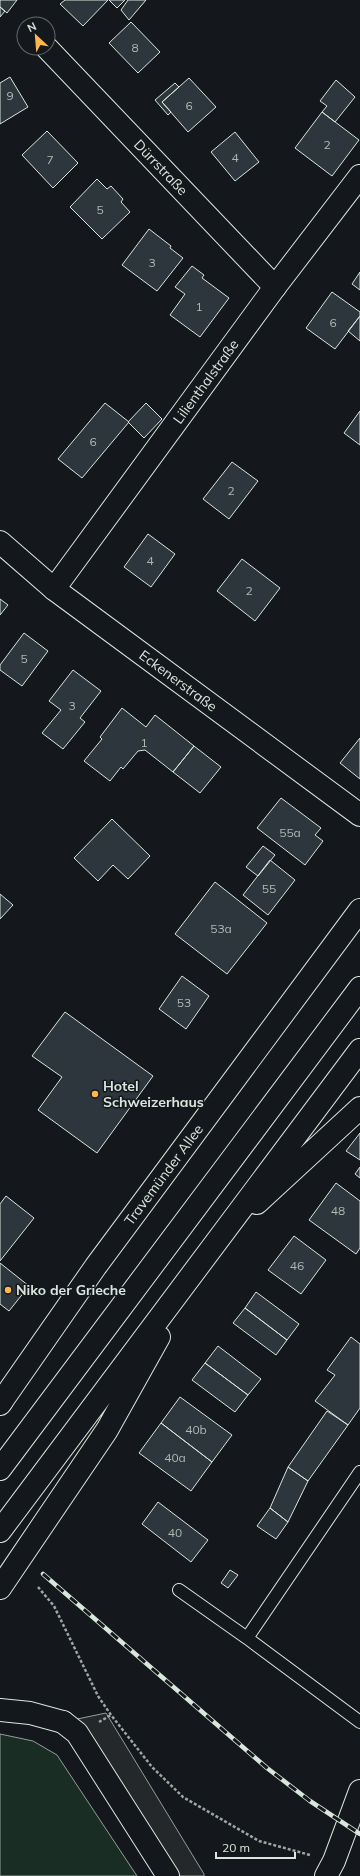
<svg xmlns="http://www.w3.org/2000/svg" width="360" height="1876" viewBox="0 0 360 1876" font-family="Mulish,sans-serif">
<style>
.green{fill:#1a2d24;stroke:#939e99}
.parking{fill:#24282b;stroke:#939e99}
.building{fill:#2c363c;stroke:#d8e6dc}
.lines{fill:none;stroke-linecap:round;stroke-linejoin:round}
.service-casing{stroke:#d8e6dc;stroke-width:14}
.minor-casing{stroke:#d8e6dc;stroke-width:24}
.tertiary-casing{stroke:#d8e6dc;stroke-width:24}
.trunk-casing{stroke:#d8e6dc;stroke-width:24}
.path{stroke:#9da8a2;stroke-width:2.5;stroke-dasharray:3 2;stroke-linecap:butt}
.service{stroke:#14181c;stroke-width:12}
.minor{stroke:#14181c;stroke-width:22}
.tertiary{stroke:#14181c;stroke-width:22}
.trunk{stroke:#14181c;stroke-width:22}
.rail-casing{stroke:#d8e6dc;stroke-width:4.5}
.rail{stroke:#14181c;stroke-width:3;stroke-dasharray:9;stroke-linecap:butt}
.poi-dot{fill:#ffb74d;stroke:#14181c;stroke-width:1.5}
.labels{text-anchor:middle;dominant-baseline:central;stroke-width:3;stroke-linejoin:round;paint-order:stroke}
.number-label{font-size:12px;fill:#adbab4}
.street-label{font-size:14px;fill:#d8e6dc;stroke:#14181c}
.poi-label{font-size:14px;font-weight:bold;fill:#d8e6dc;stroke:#14181c;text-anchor:start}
</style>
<rect width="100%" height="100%" fill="#14181c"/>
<path class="green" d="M0,1734l33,7 24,14 80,121h-137z"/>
<path class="parking" d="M106,1713l98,161v2h-36l-105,-154z"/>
<path class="building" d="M0,0h17l-10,13 -7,-6z
M65,0h43l-25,26 -23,-22z
M109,0h16l-8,8z
M128,0h18l-17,20 -8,-10z
M0,7l5,4 -5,6z
M131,22l29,30 -22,21 -29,-30z
M10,77l18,30 -28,17v-41z
M189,78l27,29 -28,25 -26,-30z
M336,80l19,17 -20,25 -13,-10 5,-6 -7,-5z
M175,83l4,4 -17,15 9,10 -3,3 -13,-15z
M322,112l37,28 -27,36 -37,-28z
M47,131l31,32 -25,25 -31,-33z
M235,132l24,30 -24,19 -24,-29z
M97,179l10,10 4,-3 12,13 -2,3 9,10 -28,27 -32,-32z
M149,229l22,17 -1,2 13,10 -26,33 -35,-26z
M192,266l12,9 -2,3 27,20 -29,39 -30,-22 15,-21 -10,-7z
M360,272v18l-8,-6z
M332,292l28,20v4l-25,33 -29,-21z
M360,316v25l-12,-10z
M105,403l24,19 -47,56 -24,-19z
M146,403l16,16 -18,19 -16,-16z
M360,411v34l-16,-12z
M232,462l26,19 -29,38 -26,-20z
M148,534l27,20 -24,33 -27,-20z
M242,559l38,29 -25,33 -38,-30z
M0,599l8,6 -8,10z
M24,633l24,18 -26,35 -22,-16v-5z
M73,670l28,21 -21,27 5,4 -22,27 -21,-16 19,-23 -12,-9z
M122,708l24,19 9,-12 39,31 -21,26 -28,-22 -7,1 -15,18 -2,-2 -11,14 -26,-20 18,-22 -2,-2z
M360,738v41l-20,-16z
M194,746l27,21 -21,26 -27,-21z
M281,798l40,30 -6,7 8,6 -18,24 -48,-37z
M112,819l38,37 -22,23 -15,-14 -15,16 -24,-23z
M263,846l12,9 -17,21 -12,-9z
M270,860l25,20 -27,35 -25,-20z
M215,882l52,41 -40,51 -52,-40z
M0,894l13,11 -13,14z
M182,976l27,20 -23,33 -27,-20z
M65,1012l88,64 -56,77 -59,-43 24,-33 -30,-21z
M360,1133v27l-14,-9z
M360,1167v11l-5,-4z
M336,1183l24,18v47l-4,6 -47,-34z
M6,1196l28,22 -34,43v-57z
M294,1236l32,24 -25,34 -33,-24z
M0,1263l29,23 -20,25 -9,-7z
M256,1292l43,32 -12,16 -42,-32z
M245,1308l42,32 -11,15 -43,-32z
M351,1337l9,7v64l-12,17 -33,-24 20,-26 -8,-5z
M218,1346l43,33 -13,16 -43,-32z
M205,1363l43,32 -13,17 -43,-32z
M180,1397l52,38 -20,27 -51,-39z
M327,1411l21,14 -40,56 -20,-14z
M161,1423l51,39 -21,29 -52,-38z
M288,1467l20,14 -20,41 -18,-14z
M158,1502l50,38 -17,22 -49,-38z
M270,1508l18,14 -12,17 -19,-13z
M230,1570l8,5 -10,13 -7,-5z"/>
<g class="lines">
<defs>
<path id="service" d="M360,1472l-113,166 113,84
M179,1590l68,48"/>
<g id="minor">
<path id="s1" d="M47,48l228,239"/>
<path id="s2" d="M0,542l54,47 306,226"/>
<path id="s3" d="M54,589l221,-302 85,-111"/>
<path id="s4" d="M2,1401l94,-135 264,-356"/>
<path d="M63,1722l14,11 91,143"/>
<path d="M326,1876l8,-15 26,-70"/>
</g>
<path id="tertiary" d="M0,1399l2,2 -2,3"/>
<path id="trunk" d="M257,1203l103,-95
M0,1469l360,-481
M0,1531l360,-481
M0,1588l107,-158 52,-93
M0,1710l30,3 33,9"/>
</defs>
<use href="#service" class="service-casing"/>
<use href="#minor" class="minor-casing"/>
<use href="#tertiary" class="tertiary-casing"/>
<use href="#trunk" class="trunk-casing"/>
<path class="path" d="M38,1587l16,19 44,90 13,19 41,52 31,30 76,44 51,14
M99,1722l12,-7"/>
<use href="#service" class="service"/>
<use href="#minor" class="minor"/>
<use href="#tertiary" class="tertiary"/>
<use href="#trunk" class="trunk"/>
<defs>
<path id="rail" d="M43,1574l224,194 43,33 50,33"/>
</defs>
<use href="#rail" class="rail-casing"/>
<use href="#rail" class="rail"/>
</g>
<g class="poi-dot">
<circle cx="95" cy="1094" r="4"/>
<circle cx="8" cy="1290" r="4"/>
</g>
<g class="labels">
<g class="number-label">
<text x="135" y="47">8</text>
<text x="10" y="95">9</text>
<text x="189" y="105">6</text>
<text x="327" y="144">2</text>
<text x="235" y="157">4</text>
<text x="50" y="159">7</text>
<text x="100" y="209">5</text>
<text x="152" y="262">3</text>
<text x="199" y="306">1</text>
<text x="333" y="322">6</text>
<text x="93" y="441">6</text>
<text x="231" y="490">2</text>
<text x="150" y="560">4</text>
<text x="249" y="590">2</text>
<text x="24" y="658">5</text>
<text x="72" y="705">3</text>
<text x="144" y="742">1</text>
<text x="290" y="832">55a</text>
<text x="269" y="888">55</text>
<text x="221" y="928">53a</text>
<text x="184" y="1002">53</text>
<text x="338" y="1210">48</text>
<text x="297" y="1265">46</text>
<text x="196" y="1429">40b</text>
<text x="175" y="1457">40a</text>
<text x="175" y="1532">40</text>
</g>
<g class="street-label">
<text stroke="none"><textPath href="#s1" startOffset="165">Dürrstraße</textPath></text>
<text stroke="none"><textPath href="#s3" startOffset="257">Lilienthalstraße</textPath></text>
<text stroke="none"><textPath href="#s2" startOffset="226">Eckenerstraße</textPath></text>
<text stroke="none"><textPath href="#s4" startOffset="278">Travemünder Allee</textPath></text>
</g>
<g class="poi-label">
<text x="103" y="1086">Hotel<tspan x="103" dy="16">Schweizerhaus</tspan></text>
<text x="16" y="1290">Niko der Grieche</text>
</g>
</g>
<g transform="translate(36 36) rotate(334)"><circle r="19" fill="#14181c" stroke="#626a69"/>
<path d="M0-3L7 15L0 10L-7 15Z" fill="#ffb74d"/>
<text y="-6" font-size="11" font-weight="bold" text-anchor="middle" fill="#d8e6dc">N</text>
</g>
<path d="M216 1852v6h79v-6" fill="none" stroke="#d8e6dc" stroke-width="2"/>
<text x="222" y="1852" font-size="12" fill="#d8e6dc" stroke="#14181c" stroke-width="3" paint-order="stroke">20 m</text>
</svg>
